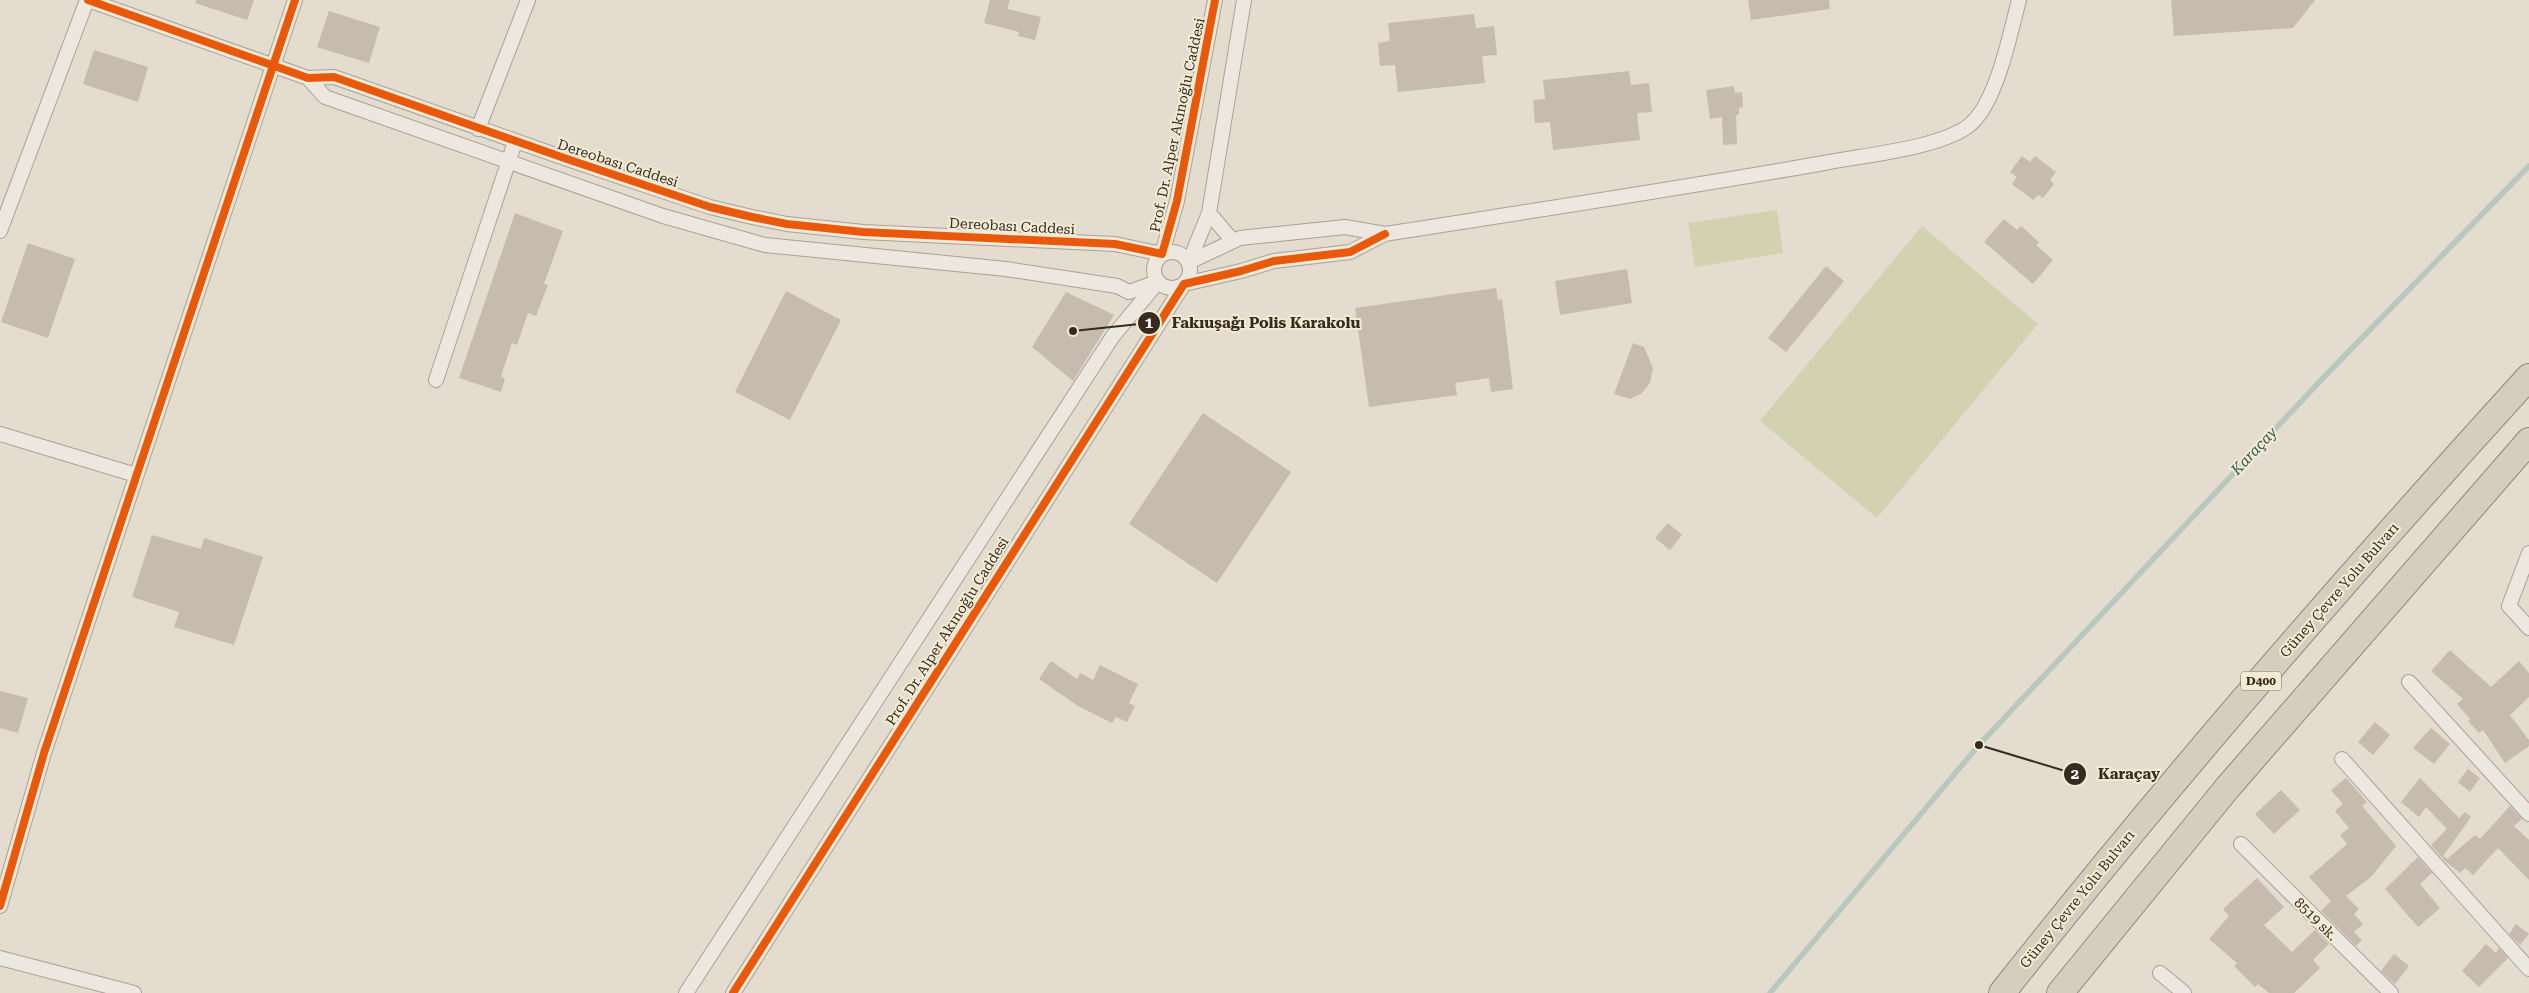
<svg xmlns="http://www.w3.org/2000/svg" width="2529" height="993" viewBox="0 0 2529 993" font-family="'Roboto Serif',serif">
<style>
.green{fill:#d2d2b1}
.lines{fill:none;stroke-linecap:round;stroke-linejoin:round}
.stream{stroke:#b9c8bf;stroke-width:5.5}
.building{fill:#c7bbaf}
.street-casing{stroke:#a9a197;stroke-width:16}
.highway-casing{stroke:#8e877e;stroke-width:28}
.street{stroke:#ece8df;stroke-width:14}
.highway{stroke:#d6cdbf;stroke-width:26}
.cycleway-casing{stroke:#f4ebd5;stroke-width:11}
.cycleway{stroke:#e8590c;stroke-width:8}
.labels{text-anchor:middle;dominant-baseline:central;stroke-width:4;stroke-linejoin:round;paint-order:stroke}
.shield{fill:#f4ebd5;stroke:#706556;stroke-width:1}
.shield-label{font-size:12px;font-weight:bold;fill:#372b1f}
.street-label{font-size:14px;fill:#372b1f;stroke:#f4ebd5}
.water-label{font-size:15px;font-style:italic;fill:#2f5653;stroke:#f4ebd5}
.leader{fill:none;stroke:#372b1f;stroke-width:2}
.callout-dot{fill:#372b1f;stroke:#f4ebd5;stroke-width:2}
.mark-label{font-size:15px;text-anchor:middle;font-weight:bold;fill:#fff}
.callout-label{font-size:15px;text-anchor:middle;font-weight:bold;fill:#372b1f;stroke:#f4ebd5;stroke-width:4;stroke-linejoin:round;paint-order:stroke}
</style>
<rect width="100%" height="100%" fill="#e4dcce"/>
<path class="green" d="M1777,210l6,43 -88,14 -7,-44z
M1922,226l116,98 -161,194 -117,-97z"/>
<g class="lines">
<path class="stream" d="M1770,993l209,-248 344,-367 206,-212"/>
</g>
<path class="building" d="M196,0h58l-7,20 -52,-17z
M990,0h20l-3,9 34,8 -6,23 -17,-4 1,-4 -35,-9z
M1748,0h81l1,9 -79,11z
M2171,0h144l-22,28 -119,8z
M329,11l51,16 -11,36 -52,-16z
M1474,14l2,14 18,-2 3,29 -15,1 3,27 -87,9 -3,-27 -15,1 -2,-23 12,-2 -2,-18z
M94,50l54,17 -10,35 -55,-18z
M1629,71l2,14 18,-2 3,29 -15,1 3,27 -87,10 -3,-28 -15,1 -2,-23 12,-1 -2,-19z
M1734,86l1,7 7,-1 1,15 -4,1v7h-3l1,29 -14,1 -1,-28 -12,2 -4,-29z
M2022,156l8,6 5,-6 21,16 -6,8 4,4 -11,14 -5,-3 -5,5 -21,-16 5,-7 -7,-5z
M515,213l48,18 -19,53 4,1 -12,31 -8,-3 -11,32 -5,-2 -11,33 4,3 -4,13 -42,-14z
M2004,219l13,11 4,-4 18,16 -3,3 17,15 -20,24 -49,-42z
M28,243l47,16 -27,79 -47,-16z
M1826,266l18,15 -58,71 -18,-14z
M1627,269l5,34 -72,12 -5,-34z
M1496,288l2,12 4,-1 11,90 -22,3 -2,-14 -34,5 2,12 -88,12 -14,-99z
M786,291l55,29 -51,100 -55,-28z
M1066,292l48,23 -41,66 -41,-34z
M1633,343l11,4 9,21 -3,15 -9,11 -11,5 -16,-5z
M1203,413l88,59 -74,111 -88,-59z
M1668,523l14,12 -12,15 -15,-12z
M152,535l49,14 3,-11 59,19 -29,88 -60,-18 5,-15 -47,-15z
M2450,650l41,37 28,-26 10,12v24l-19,18 19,25v6l-24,17 -22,-33 -4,3 -11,-12 2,-2 -13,-15 6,-5 -32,-28z
M1051,661l26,18 3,-6 13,7 7,-15 38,19 -9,19 6,3 -8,16 -11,-5 -4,6 -34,-17 -39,-27z
M0,691l28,7 -10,35 -18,-5z
M2375,722l15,13 -17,20 -15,-13z
M2431,728l19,16 -16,20 -21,-16z
M2468,769l12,9 -10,14 -12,-10z
M2346,778l21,24 -5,4 34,40 -25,31 -25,19 13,13 -5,5 9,10 -9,8 8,8 -6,6 -35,-35 10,-10 -22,-24 38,-33 -7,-9 9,-7 -14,-17 8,-7 -12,-14z
M2420,778l39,40 6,-6 6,5 -28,39 4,3 28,-24 5,4 30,-33 12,13 -8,7 15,14v40l-31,-32 -25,27 -8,-7 -5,5 -15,-12 -14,-16 16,-16 -21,-22 -7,10 -18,-15z
M2281,790l19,20 -26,24 -19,-20z
M2418,857l14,16 -12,11 20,24 -22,19 -33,-38z
M2257,878l27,29 -20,18 28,27 23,-22 14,14 -16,16 7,8 -26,25h-25l-11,-9 -3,3 -21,-21 3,-3 -28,-24 20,-23 -6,-7z
M2516,924l13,10 -9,11 -11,-11z
M2486,944l10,9 3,-5 9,10 -29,29 -17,-16z
M2394,954l15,12 -14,18 -14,-13z"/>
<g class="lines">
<defs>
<path id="street" d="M88,0l220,78 26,-1 233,82 143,48 42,10 35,7 76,8 252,12 47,10 15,-53 38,-201
M308,78l17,19 338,119 102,29 241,24 111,17 12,6 28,-10
M478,129l50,-129
M1209,213l24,28
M0,231l87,-231
M1154 270a18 18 0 1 1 36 0a18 18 0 1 1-36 0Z
M1189,262l51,-24 105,-11 40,7c146,-23 293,-45 439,-71 40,-8 111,-14 143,-36 29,-20 43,-93 52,-127
M1189,262l20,-49 35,-213
M436,380l79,-238
M0,434l136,41
M2529,553l-20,53 20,22
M2409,682l120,132
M2342,759l187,210
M2241,844l150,149
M0,906l44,-153 251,-753
M0,958l134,35
M2160,973l24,20
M686,993l427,-657 44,-53
M733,993l451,-709 57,-13 33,-10 76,-9 35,-18"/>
<path id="highway" d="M2002,993c167,-212 345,-416 527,-616
M2060,993l168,-206 301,-346"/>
</defs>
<use href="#street" class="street-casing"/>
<use href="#highway" class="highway-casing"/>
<use href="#street" class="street"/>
<use href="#highway" class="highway"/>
<defs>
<path id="cycleway" d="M88,0l220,78 26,-1 233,82 143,48 42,10 35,7 76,8 252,12 47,10 15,-53 38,-201
M0,906l44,-153 251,-753
M733,993l451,-709 57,-13 33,-10 76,-9 35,-18"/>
</defs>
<use href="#cycleway" class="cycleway-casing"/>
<use href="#cycleway" class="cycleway"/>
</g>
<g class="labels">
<rect class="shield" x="2241" y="671.5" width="40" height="19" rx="4"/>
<g class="shield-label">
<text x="2261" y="681">D400</text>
</g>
<g class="street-label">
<text transform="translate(1177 125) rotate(-78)">Prof. Dr. Alper Akınoğlu Caddesi</text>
<text transform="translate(618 163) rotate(18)">Dereobası Caddesi</text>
<text transform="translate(1012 226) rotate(3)">Dereobası Caddesi</text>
<text transform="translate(2339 590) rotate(-49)">Güney Çevre Yolu Bulvarı</text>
<text transform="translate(947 631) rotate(-58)">Prof. Dr. Alper Akınoğlu Caddesi</text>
<text transform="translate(2077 899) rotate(-51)">Güney Çevre Yolu Bulvarı</text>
<text transform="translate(2316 919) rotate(45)">8519 sk.</text>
</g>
<g class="water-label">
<text transform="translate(2254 451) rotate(-47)">Karaçay</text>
</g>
</g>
<path class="leader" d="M1073 331L1149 323M1979 745L2075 774"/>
<g class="callout-dot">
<circle cx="1073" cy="331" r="5"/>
<circle cx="1979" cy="745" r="5"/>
<circle cx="1149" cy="323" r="12"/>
<circle cx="2075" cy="774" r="12"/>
</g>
<g class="mark-label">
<text x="1149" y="328">1</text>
<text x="2075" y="779">2</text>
</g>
<g class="callout-label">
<text x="1266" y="328">Fakıuşağı Polis Karakolu</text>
<text x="2129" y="779">Karaçay</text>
</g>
</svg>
